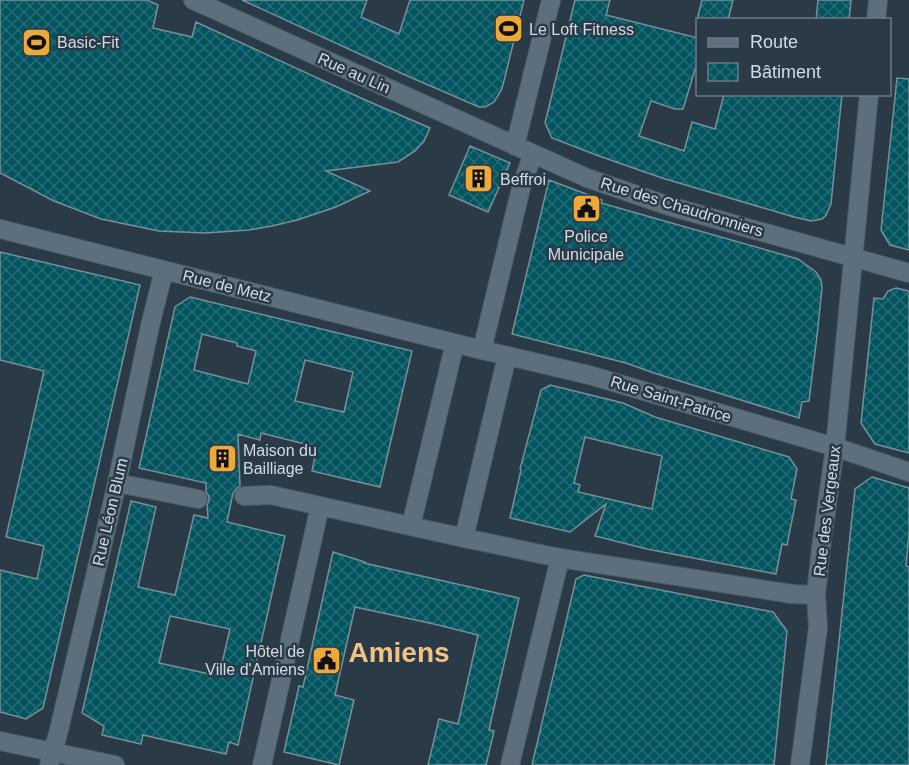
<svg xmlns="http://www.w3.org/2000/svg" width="909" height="765" viewBox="0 0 909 765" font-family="Arial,sans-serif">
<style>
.building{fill:url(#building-cross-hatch);stroke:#769196;stroke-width:1.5;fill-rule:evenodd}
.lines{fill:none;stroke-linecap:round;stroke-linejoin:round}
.street-casing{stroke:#4b5964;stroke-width:20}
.street{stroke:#5d6f7d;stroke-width:18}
.labels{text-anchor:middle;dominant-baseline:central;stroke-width:5;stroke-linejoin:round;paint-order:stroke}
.poi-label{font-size:16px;fill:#d1dbe4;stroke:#2a3a47;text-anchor:start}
.street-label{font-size:16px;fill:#d1dbe4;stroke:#2a3a47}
.town-label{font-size:28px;font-weight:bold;fill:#f2c380;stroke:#2a3a47}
</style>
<defs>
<pattern id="building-cross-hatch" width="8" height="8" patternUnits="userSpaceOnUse" patternTransform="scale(1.5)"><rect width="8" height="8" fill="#02545f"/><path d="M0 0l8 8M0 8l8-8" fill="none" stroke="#266c76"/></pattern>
</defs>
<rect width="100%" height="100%" fill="#2a3a47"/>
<path class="building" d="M0,0h147l11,5 -5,23 39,9 4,-15 167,77 67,29 -6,13 -9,10 -17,11 -72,9 44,20 -34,16 -39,13 -25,6 -23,4 -44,3 -46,-2 -58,-12 -47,-18 -54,-28z
M242,0h125l-6,17 38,17 11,-34h114l-22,89 -8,13 -9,5h-6l-76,-33z
M575,0h35l-4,15 92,23v22l-15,49h-8l-24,-8 -12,35 45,15 8,-29 23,7 9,-35h118l-11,110 -5,11 -4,4 -11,2 -17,-4 -132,-39 -63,-22 -47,-18 -7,-15z
M702,0h31l-5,20h-31z
M818,0h33l-2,20h-33z
M897,78l12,1v171l-19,-5 -9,-15z
M470,146l40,17 -22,49 -39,-17z
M549,180l53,20 -1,3 197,56 18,13 5,8 1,8 -5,48 -8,65 -7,1 -3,16 -145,-45 -28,-10 -114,-29z
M0,252l140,33 -97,423 -17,11 -26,-7v-142l37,9 7,-33 -38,-9 38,-166 -44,-11z
M896,288l13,3v162l-34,-9 -14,-21 13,-125 9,1 5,-8z
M190,297l222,54 -32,136 -68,-16 5,-24 -56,-14 -1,7 -22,-6 2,52 -2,1 -5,6 -6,29 58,14 -47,209 -9,-3 -3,12 -83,-19 -2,9 -39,-9 2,-9 -22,-13 49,-212 25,6 -18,80 37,8 19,-80 14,3 -1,-13 2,-4v-5l-3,-4v-9l-67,-15 36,-161zM202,334l35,9v3l19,5 -8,33 -54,-14zM305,360l48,12 -9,40 -49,-11zM170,616l60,13 -11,47 -60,-13z
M550,385l73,18 32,14 134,40 8,12 -6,30 5,1 -9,45 -5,-1 -6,30 -129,-25 -52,-13 11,-32 -36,28 -60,-14 11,-48 -1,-1 21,-79zM585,437l77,19 -10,53 -74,-17 2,-7 -6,-2z
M872,477l37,11v46l-3,32 3,1v198h-83l29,-276z
M333,552l32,10 -1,1 155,35 -30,132 5,1 -8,34h-58l11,-46 19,5 20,-89 -44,-11 -79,-17 -20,88 19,5 -15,65 -55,-13 15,-66 4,1z
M584,575l189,37 14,19 -13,134h-242l44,-186z"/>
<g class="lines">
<defs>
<path id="street" d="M193,0l394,178 82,28 240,67
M876,20l2,-20
M515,146l36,-146
M0,229l482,121 107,25 246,72 74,25
M482,350l40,-166 11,-30
M117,483l81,16
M244,496l27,-1 193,43 96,20 232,36 24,1
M411,526l44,-183
M464,538l43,-182
M0,741l115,24
M49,765l10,-35 58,-247 33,-157 14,-56
M262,765l58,-259
M510,765l50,-207
M800,765l18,-138 -2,-32 5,-47 14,-101 34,-353"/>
</defs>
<use href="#street" class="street-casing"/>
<use href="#street" class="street"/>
</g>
<defs>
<symbol id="stadium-square" viewBox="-11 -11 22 22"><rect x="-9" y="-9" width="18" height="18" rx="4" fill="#eca93a" stroke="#2a3a47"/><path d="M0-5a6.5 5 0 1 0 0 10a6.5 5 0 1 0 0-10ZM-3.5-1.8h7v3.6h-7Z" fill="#111"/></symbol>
<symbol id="building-square" viewBox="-11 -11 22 22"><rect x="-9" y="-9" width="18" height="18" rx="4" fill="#eca93a" stroke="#2a3a47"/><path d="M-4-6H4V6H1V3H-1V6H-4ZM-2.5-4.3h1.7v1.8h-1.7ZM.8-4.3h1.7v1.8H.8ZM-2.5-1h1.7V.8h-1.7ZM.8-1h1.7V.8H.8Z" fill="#111"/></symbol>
<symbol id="civic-square" viewBox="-11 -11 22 22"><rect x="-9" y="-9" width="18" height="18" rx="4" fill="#eca93a" stroke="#2a3a47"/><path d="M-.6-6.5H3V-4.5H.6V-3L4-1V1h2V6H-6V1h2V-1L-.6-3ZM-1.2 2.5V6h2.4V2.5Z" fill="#111"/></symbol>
</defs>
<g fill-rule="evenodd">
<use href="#stadium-square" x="492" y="12" width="33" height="33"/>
<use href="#stadium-square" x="20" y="26" width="33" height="33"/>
<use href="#building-square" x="462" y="162" width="33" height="33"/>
<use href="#civic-square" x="570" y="192" width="33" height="33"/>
<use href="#building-square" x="206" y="442" width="33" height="33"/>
<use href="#civic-square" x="310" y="644" width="33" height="33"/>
</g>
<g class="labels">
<g class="poi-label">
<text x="529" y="29">Le Loft Fitness</text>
<text x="57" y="42">Basic-Fit</text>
<text x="500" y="179">Beffroi</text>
<text x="586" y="236" text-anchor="middle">Police<tspan x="586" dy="18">Municipale</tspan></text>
<text x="243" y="450">Maison du<tspan x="243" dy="18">Bailliage</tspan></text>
<text x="305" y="651" text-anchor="end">Hôtel de<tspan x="305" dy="18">Ville d'Amiens</tspan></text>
</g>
<g class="street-label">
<text transform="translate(354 73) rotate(24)">Rue au Lin</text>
<text transform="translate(682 207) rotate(17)">Rue des Chaudronniers</text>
<text transform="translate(227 286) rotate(14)">Rue de Metz</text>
<text transform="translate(671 399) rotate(17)">Rue Saint-Patrice</text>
<text transform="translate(827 511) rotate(-83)">Rue des Vergeaux</text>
<text transform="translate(110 512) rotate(-77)">Rue Léon Blum</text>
</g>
<g class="town-label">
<text x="399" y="652">Amiens</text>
</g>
</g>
<rect x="696" y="18" width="195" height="78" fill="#2a3a47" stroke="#6d7a86" stroke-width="1.5"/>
<rect x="708" y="38" width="30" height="9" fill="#5d6f7d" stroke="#6d7a86" stroke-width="1.5"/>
<text x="750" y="48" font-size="18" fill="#d1dbe4">Route</text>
<rect x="708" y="63" width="30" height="18" fill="url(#building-cross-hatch)" stroke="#6d7a86" stroke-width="1.5"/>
<text x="750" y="78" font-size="18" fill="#d1dbe4">Bâtiment</text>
</svg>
